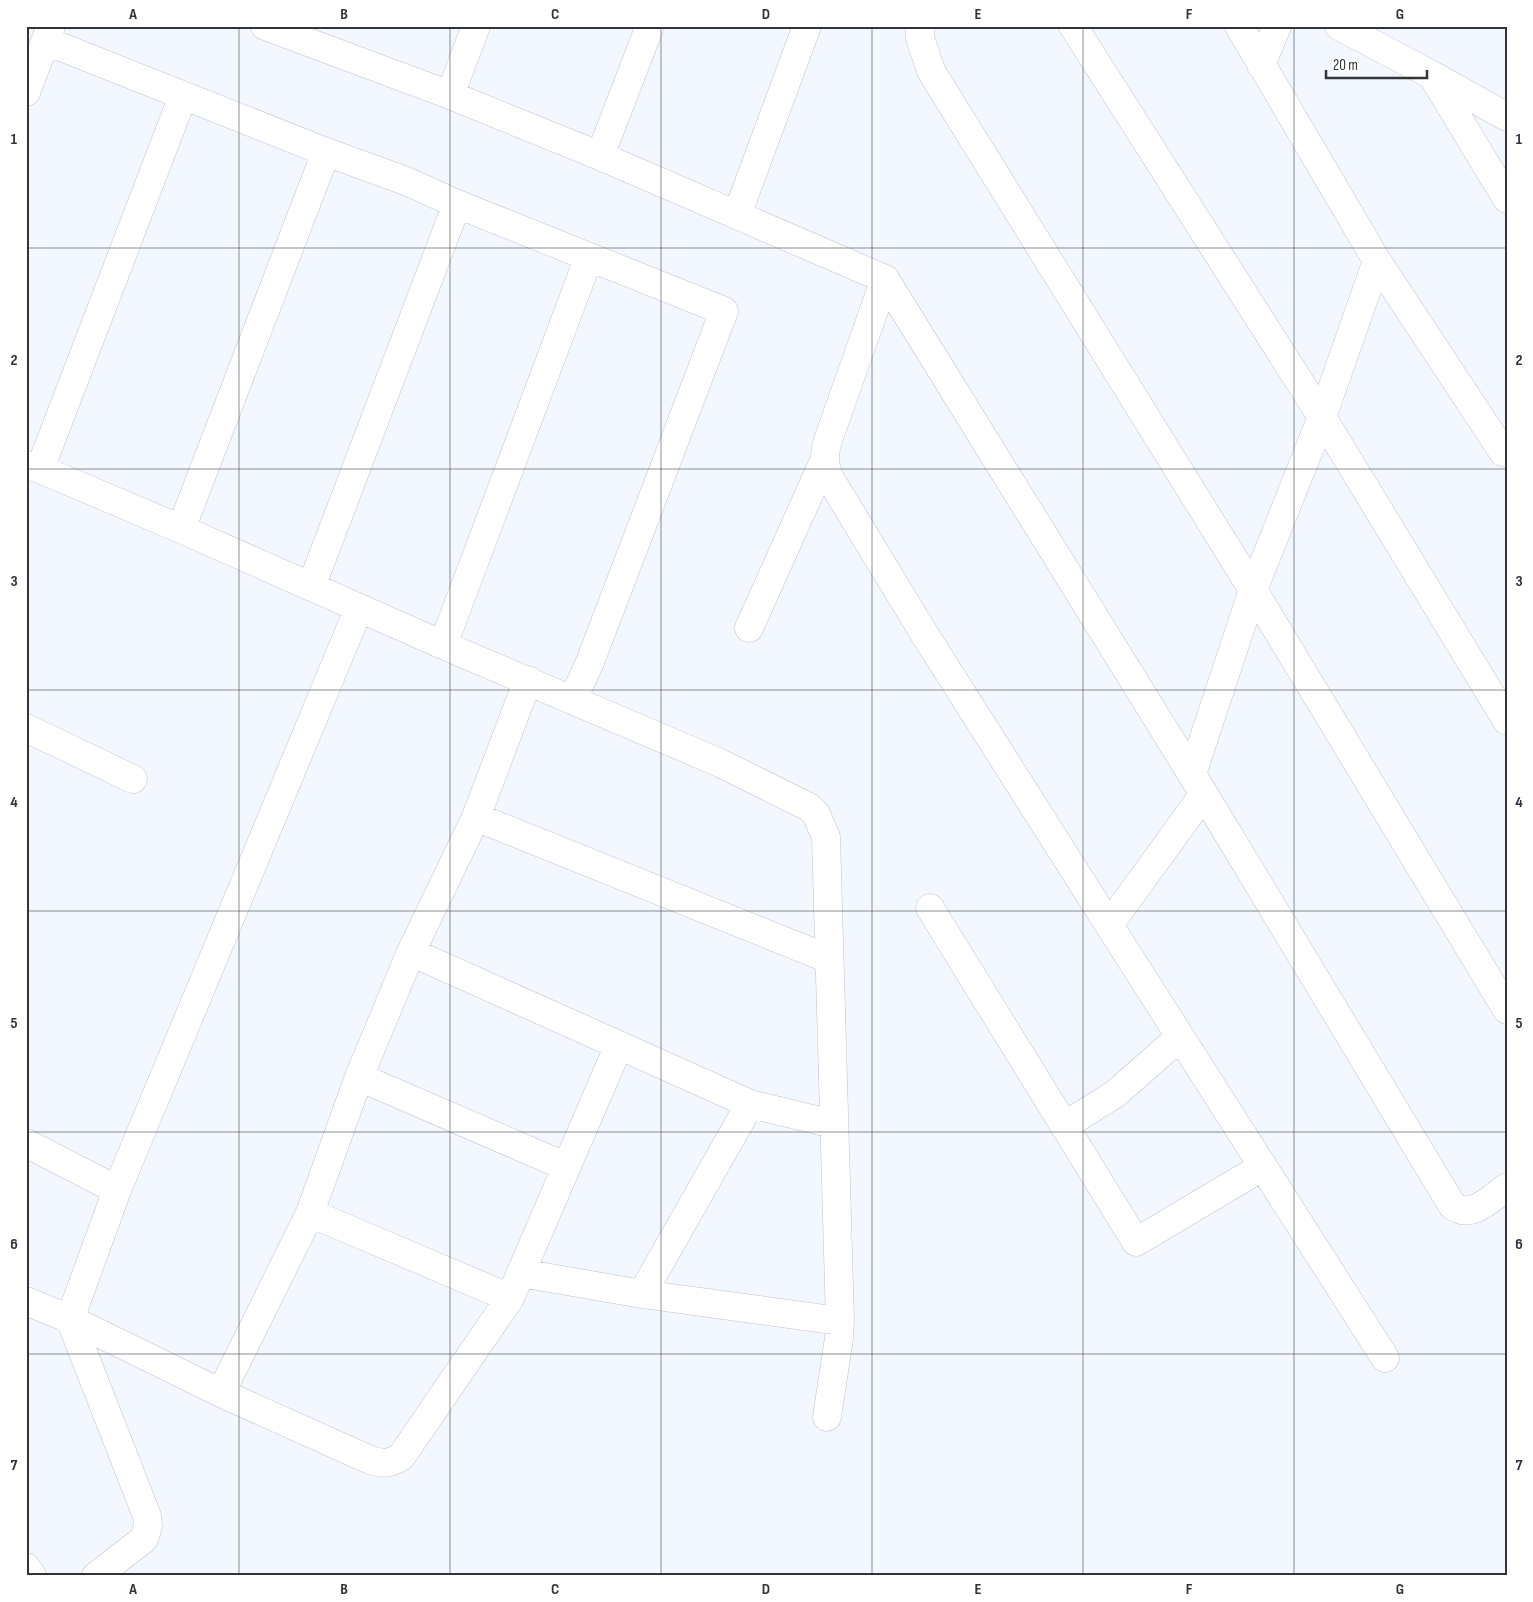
<svg xmlns="http://www.w3.org/2000/svg" width="1533" height="1602" viewBox="0 0 1533 1602" font-family="'Sofia Sans Condensed',sans-serif">
<style>
.lines{fill:none;stroke-linecap:round;stroke-linejoin:round}
.street-casing{stroke:#bec3ca;stroke-width:29}
.street{stroke:#fff;stroke-width:28}
.grid{fill:none;stroke:#323437;stroke-width:1;stroke-opacity:0.55}
.neatline{fill:none;stroke:#323437;stroke-width:2}
.grid-label{font-size:16px;text-anchor:middle;font-weight:bold;fill:#323437}
</style>
<rect width="100%" height="100%" fill="#f3f7ff"/>
<g class="lines">
<defs>
<path id="street" d="M265,26l185,69 150,61 285,123 319,515 248,411c19,16 39,-7 55,-18
M920,26v12l11,33 322,519 254,420
M1073,26l249,391 185,304
M1339,26l93,49 75,42
M46,41l280,111 80,29 51,23 267,107 -134,351 -17,37
M1261,65l16,-39
M1433,77l74,122
M26,92l25,-66
M450,95l26,-69
M600,156l50,-130
M737,215l70,-189
M1377,261l126,191
M885,279l-58,164c-3,13 -3,21 2,34l96,158 184,290 95,-131
M26,465l14,4 141,60 262,116 277,118 89,44 7,7 10,23 14,484 -1,17 -12,79
M40,469l143,-373
M181,529l145,-377
M311,587l146,-383
M749,628l75,-167
M443,645l146,-388
M26,728l107,51
M1192,774l61,-184 69,-173 55,-156 -138,-235
M476,817l353,142
M930,908l206,334 126,-75
M1109,925l276,433
M411,952l339,152 83,20
M359,1077l208,90
M750,1104l-108,190 198,27
M1064,1126l51,-32 65,-57
M26,1143l91,47
M310,1213l49,-136 52,-125 65,-135 52,-137
M521,1273l121,21
M26,1301l44,18 151,74 89,-180 200,85 109,-253
M221,1393l149,67c13,4 19,4 31,-3l109,-159
M26,1567l6,9
M96,1576l48,-37 4,-13 -1,-10 -77,-197 47,-129 242,-582"/>
</defs>
<use href="#street" class="street-casing"/>
<use href="#street" class="street"/>
</g>
<path class="grid" d="M239,26v1550M450,26v1550M661,26v1550M872,26v1550M1083,26v1550M1294,26v1550M26,248h1481M26,469h1481M26,690h1481M26,911h1481M26,1132h1481M26,1354h1481"/>
<rect width="1533" height="1602" fill="none" stroke="#ffffff" stroke-width="55"/>
<path d="M1326 70v8h101v-8" fill="none" stroke="#323437" stroke-width="2.5"/>
<text x="1333" y="70" font-size="15" fill="#323437" stroke="#ffffff" stroke-width="4" paint-order="stroke">20 m</text>
<rect x="28" y="28" width="1478" height="1546" class="neatline"/>
<g class="grid-label">
<text x="133" y="19">A</text>
<text x="344" y="19">B</text>
<text x="555" y="19">C</text>
<text x="766" y="19">D</text>
<text x="978" y="19">E</text>
<text x="1189" y="19">F</text>
<text x="1400" y="19">G</text>
<text x="14" y="144">1</text>
<text x="1519" y="144">1</text>
<text x="14" y="365">2</text>
<text x="1519" y="365">2</text>
<text x="14" y="586">3</text>
<text x="1519" y="586">3</text>
<text x="14" y="807">4</text>
<text x="1519" y="807">4</text>
<text x="14" y="1028">5</text>
<text x="1519" y="1028">5</text>
<text x="14" y="1249">6</text>
<text x="1519" y="1249">6</text>
<text x="14" y="1470">7</text>
<text x="1519" y="1470">7</text>
<text x="133" y="1594">A</text>
<text x="344" y="1594">B</text>
<text x="555" y="1594">C</text>
<text x="766" y="1594">D</text>
<text x="978" y="1594">E</text>
<text x="1189" y="1594">F</text>
<text x="1400" y="1594">G</text>
</g>
</svg>
